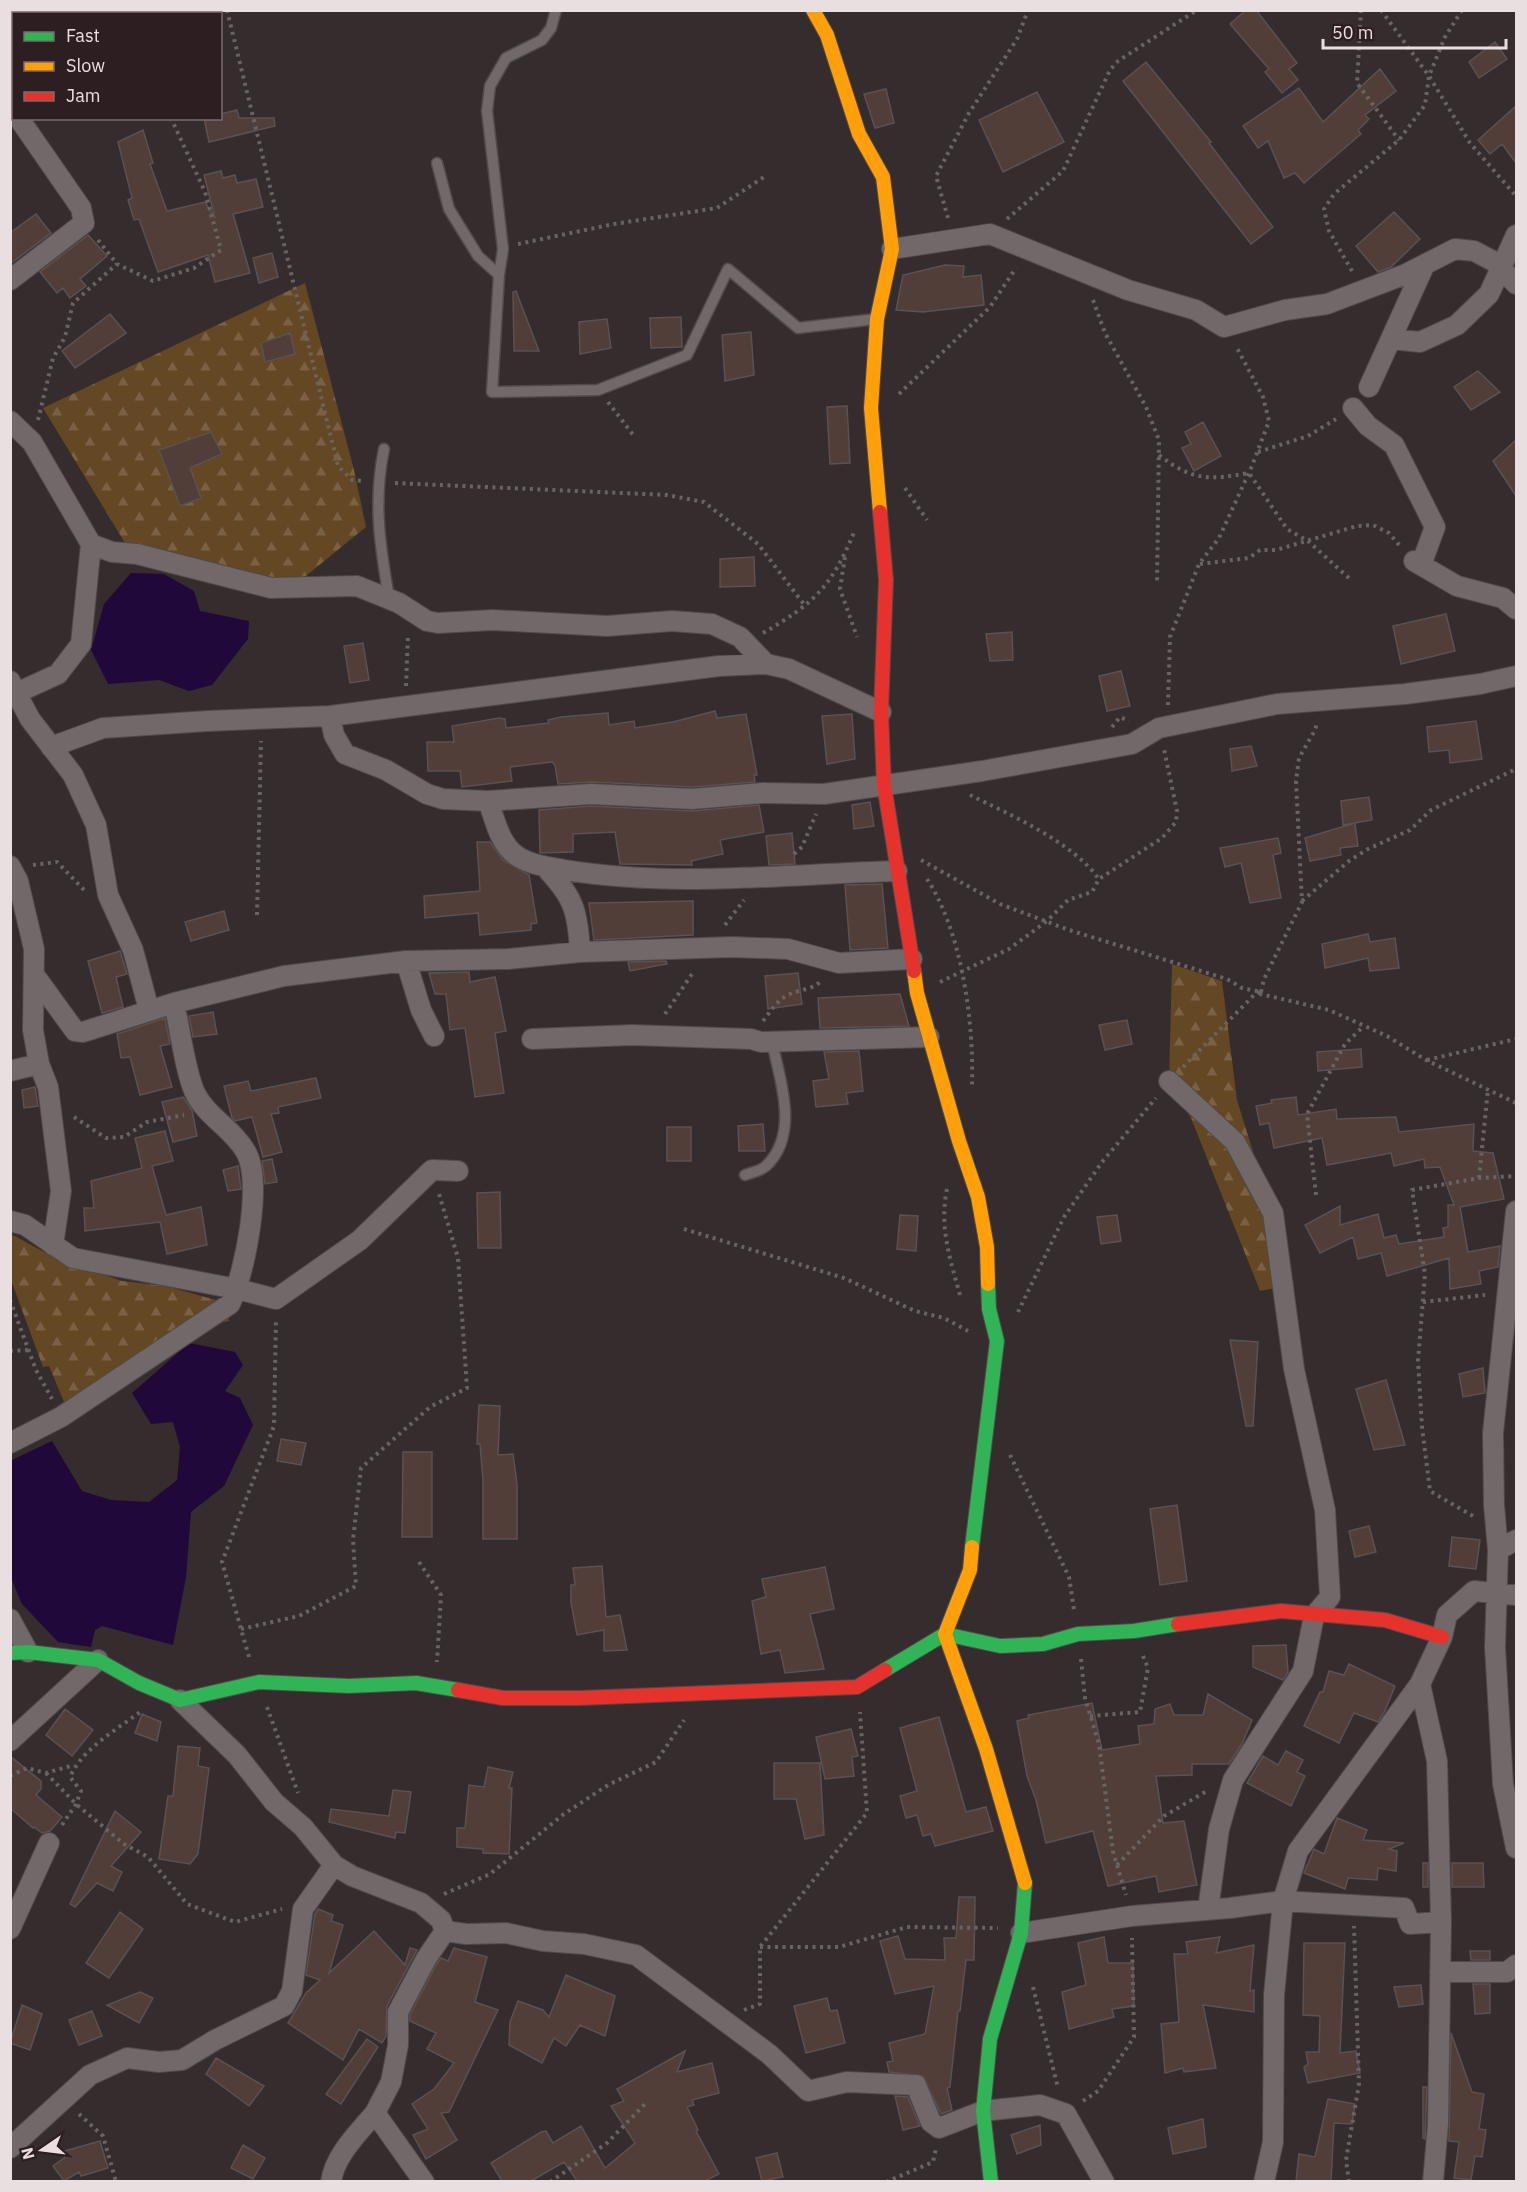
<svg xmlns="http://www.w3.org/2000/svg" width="1527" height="2192" viewBox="0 0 1527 2192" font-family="'IBM Plex Sans',sans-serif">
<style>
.forest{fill:url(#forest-firs)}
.water{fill:#20083a}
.building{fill:#513e39;stroke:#5a5252;stroke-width:1.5}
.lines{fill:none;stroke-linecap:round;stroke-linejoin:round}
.lane-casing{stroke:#51494a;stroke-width:13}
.street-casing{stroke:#51494a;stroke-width:22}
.fast-casing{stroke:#51494a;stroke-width:16}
.slow-casing{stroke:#51494a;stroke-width:16}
.jam-casing{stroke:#51494a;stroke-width:16}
.path{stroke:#6a6364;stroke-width:4;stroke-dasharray:3 4.5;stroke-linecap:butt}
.lane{stroke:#706869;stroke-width:10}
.street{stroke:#706869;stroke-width:20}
.fast{stroke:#30b455;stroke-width:14}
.slow{stroke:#ff9f0a;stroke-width:14}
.jam{stroke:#e5322d;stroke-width:14}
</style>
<defs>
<pattern id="forest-firs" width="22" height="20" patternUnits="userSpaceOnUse" patternTransform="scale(1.5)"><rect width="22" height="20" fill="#644723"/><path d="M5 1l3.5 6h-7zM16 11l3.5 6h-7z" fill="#7a6143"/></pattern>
</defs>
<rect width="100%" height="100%" fill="#342c2d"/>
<path class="forest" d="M305,283l49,187 12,57 -86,70 -155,-54 -82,-135z
M1172,964l50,17 15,119 57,184 -34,7 -69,-173 -22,-37z
M11,1234l44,24 67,23 44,5 57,16 6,19 -42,8 -120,80 -18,-43 -6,1 -32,-87z"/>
<path class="water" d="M131,573l33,1 30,17 6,20 49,10 -1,18 -36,46 -23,6 -30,-11 -51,4 -17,-34 13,-46z
M189,1343l46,9 8,13 -18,26 15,7 13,27 -29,61 -33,26 -5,65 -13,68 -71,-19 -7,4 -4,17 -33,-5 -36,-38 -11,-26 -1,-117 42,-20 30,50 29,9 38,2 28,-22 3,-33 -7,-25 -22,2 -19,-31z"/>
<path class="building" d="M1246,10h10l41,53 -8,6 9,11 -16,13 -17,-21 4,-3 -39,-45z
M1495,42l12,17 -28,19 -10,-16z
M1146,62l65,80 -2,1 64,84 -22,17 -128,-163z
M1380,69l16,22 -31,24 4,4 -11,11 3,4 -57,49 -9,-10 -11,5 -16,-37 -10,7 -15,-22 56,-38 24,34z
M886,89l8,34 -19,5 -11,-34z
M1037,92l27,50 -61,30 -24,-52z
M1516,106v57l-14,-19 -12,10 -12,-14z
M237,110l2,8h35l1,8 -66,16 -5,-24h16v-4z
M143,130l10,33 -3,1 17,47 38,-9 10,16 -11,-43 17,-4 2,7 12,-3 2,8 19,-4 7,28 -30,7 17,59 -35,9 -7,-27 -50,17 -19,-53 -5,1 -6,-20 4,-2 -14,-56z
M1394,212l26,27 -29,28 -13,5 -22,-26z
M36,214l15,19 -41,31v-31z
M88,235l19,21 -27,23 6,7 -16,12 -7,-10 -6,5 -17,-21z
M272,253l6,24 -19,6 -6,-25z
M945,265l19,1 -1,11 18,-2 3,30 -61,7 -27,-2 7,-35z
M516,291l23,60h-25l-1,-59z
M110,314l16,19 -51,35 -13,-17z
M681,317l1,30 -31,1 -1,-30z
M607,319l4,29 -31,6 -1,-32z
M751,332l3,43 -29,6 -3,-46z
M290,333l5,21 -30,8 -4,-19z
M1478,371l22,21 -29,18 -17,-23z
M847,406l3,57 -20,1 -3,-57z
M1203,422l18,34 -27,15 -12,-23 9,-4 -6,-12z
M211,432l11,22 -32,14 11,30 -21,8 -21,-56z
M1516,440v56l-23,-35z
M754,557l1,29 -35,1v-28z
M1446,614l9,37 -54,13 -8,-38z
M1012,632l1,28 -23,1 -4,-27z
M363,643l6,37 -19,3 -6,-37z
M1121,671l9,35 -23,5 -8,-35z
M715,711l2,7 29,-4 11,61h-3l1,7 -63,5 -100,-5 -34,2 -3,-19 -3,-3 -42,5 2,14 -50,6 -2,-16h-32l-1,-29h27l-2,-16 47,-8 6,1 1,9 43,-5 -1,-3 13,-3 47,-4 1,12 25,-4 1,7 38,-6z
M852,714l3,45 -28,5 -5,-48z
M1476,721l6,38 -32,4 -1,-13 -20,2 -2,-25z
M1251,746l6,20 -25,5 -2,-22z
M1369,797l3,23 -29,5 -2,-24z
M870,802l4,24 -20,3 -2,-24z
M759,805l5,27 -44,8 3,14 -32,7 1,4 -72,-1 -5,-32 -42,2v18l-33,1 -1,-43 52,-4 101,5z
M1355,823l3,23 -18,2 1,7 -31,6 -5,-23z
M792,833l3,31 -26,1 -3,-29z
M1278,838l3,15 -8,2 8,43 -31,5 -9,-40 -16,4 -5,-19z
M477,842h13l13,18 26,15 8,48 -6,1v6l-51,5 -2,-22 -53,5 -1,-22 56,-5z
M882,884l6,64 -38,2 -5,-65z
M693,901v34l-99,5 -5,-37z
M224,911l5,19 -38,11 -6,-19z
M1368,934l2,8 25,-4 4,30 -29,3 -2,-13 -43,10 -3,-24z
M120,951l7,23 -11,3 7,30 -21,6 -14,-52z
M666,961l1,3 -37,7 -2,-9z
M469,972l1,10 25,-5 11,54 -11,2 9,60 -29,4 -10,-69 -15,2 -4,-36h-11l-6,-21z
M798,973l4,31 -34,5 -3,-33z
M900,994l9,32 -89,2 -2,-30z
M213,1012l4,22 -24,3 -4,-21z
M165,1018l5,26 -10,2 12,41 -32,8 -10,-38 -9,1 -4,-24z
M1127,1020l5,24 -27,6 -6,-25z
M1361,1049l1,18 -44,4 -1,-19z
M859,1051l4,40 -17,2 2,11 -32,3 -3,-26 16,-2 -5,-27z
M316,1078l5,20 -43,9 1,6 -8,1 11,38 -19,5 -11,-40 -17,4 -3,-3 -8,-32 24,-5 3,10z
M35,1087l3,19 -14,2 -2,-18z
M183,1097l9,13 5,26 -24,6 -11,-40z
M1296,1097l2,18 38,-6 1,10 59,-2 3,15 75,-8 -1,27 20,2 11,46 -44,8 8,45 32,-6 -2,21 -19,4 2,13 -31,5 -1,-31 -62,18 -6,-23 -23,6 -5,-22 -33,16 -15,-28 35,-19v19l38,-11 6,24 12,-3 3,9 45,-7 -1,-9 5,-1v-22h6l-14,-38 -15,1 -1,-9 -30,7 -3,-13 -64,12 -5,-27 -48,10 -5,-25 -9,2 -4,-19 16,-3 -1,-3z
M763,1124l2,27h-26l-1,-25z
M667,1127h24v34h-24z
M165,1131l8,30 -21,5 14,49 35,-8 6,38 -40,9 -7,-32 -75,9 -1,-23h10l-3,-27 51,-13 -7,-30z
M272,1159l5,23 -12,2 -3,-23z
M238,1166l3,23 -13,2 -5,-21z
M500,1192l1,56h-23l-1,-55z
M900,1215l18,1 -2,35 -19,-2z
M1117,1215l4,26 -20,3 -4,-27z
M1230,1340l28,2 -5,84h-7z
M1483,1368l2,25 -22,4 -4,-23z
M1386,1380l19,65 -31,5 -18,-61z
M479,1405l21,1 -2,49 15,-1 4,30v55h-34v-58l-3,-37h-3z
M281,1439l25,4 -5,22 -24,-4z
M403,1452h29v85h-30z
M1177,1505l10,76 -27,4 -10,-76z
M1369,1526l7,26 -21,5 -6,-26z
M1452,1537l28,3 -4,29 -27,-3z
M602,1566l4,51 14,-2 7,35 -23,1v-21l-27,5 -6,-32v-18h4l-2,-17z
M825,1567l9,42 -24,5 14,55 -39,4 -5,-23 -19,4 -9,-53 14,-4 -4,-18z
M1286,1645l2,27 -5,8 -30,-13v-21z
M1349,1664l46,22 -10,25 -7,11 -24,-9 -15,30 -35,-17 16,-34h3l6,-21 15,4z
M1208,1694l44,26 -10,24 -13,20h-37v11l-36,1 7,47 21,-2 13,64 -38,7 -3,-16 -48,10 -15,-55 -47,12 -10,-43 -9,-24 -10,-55 12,-3 -1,-3 64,-12 10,47 38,-6 -2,-18 16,-2 1,-15 15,-5 4,11h29z
M65,1709l28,21 -21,26 -26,-21z
M142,1714l19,8 -4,19 -22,-8z
M939,1717l27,95 20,-5 7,24 -58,15 -4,-12 -8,2 -6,-21 -11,3 -6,-22 17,-5 -17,-63z
M851,1729l7,27 -6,1 2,19 -29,3 -9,-42z
M178,1746l22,2 -2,18 11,2 -11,86 -8,10 -31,-5 9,-63h5z
M1286,1751l17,9 -6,12 8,4 -14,30 -44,-23 16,-27 15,9z
M10,1756l31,25v8l-5,6 26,22 -12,14 -8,2 -8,-6 -1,1 -23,-20z
M774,1763h46l4,72 -19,4 -9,-40h-22z
M488,1767l25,5 -4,16h3l-3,66 -26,-1v-4l-26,-2v-19h8l4,-43 15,2z
M393,1790l18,2 -6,41 -9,-1 -1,6 -66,-16 2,-13 58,7z
M115,1811l26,21 -30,34 11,6 -9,19 -16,-8 -22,24 -5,-3z
M1337,1818l30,12 -4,10 41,3 -15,6 8,2 -1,20 -18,-3 -1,12 -29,-2 -3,11 -41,-16 10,-24 10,5z
M1423,1863h5v24h-5z
M1452,1863h31l1,24h-32z
M959,1897h16l-1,63h-8l-6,51h-2l-8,76 -3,1 5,22 -11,4 -18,-38 -34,-4 -2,-10 6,-1 -4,-18 36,-9 9,-48 -39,8 -15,-53 18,-5 7,23 40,1 -1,-22h12z
M318,1909l15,6 -2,6 12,4 -14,48 45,-42 31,34 5,-17 7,2 -30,56 -1,30 -4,7 -23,-14 -16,31 -55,-37 18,-30 14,-13 -14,-5 9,-61z
M120,1912l23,17 -34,49 -23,-15z
M1104,1937l4,26h25l1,43 -22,3 2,8 -45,12 -7,-37 24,-7 -8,-42z
M1220,1937l-4,16 38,-8 -4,46 4,-1v22l-51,-7 13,63 -32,4 -1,-4 -18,5 -4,-49 18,-2 -5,-68h14l-2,-12z
M1304,1943h41l-5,110 16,-2 4,22 -52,10 -4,-16 4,-3 -2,-12h13l1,-36 -17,-1z
M454,1948l33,9 -12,45 23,8 -49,102 -8,1 16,27 -31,19 -13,-24 15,-6 -16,-25 22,-15 20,-26 -27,-14 9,-16 -26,-12v-6l26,-50 5,-7 7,3z
M1470,1951h20v9h-19z
M566,1975l49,21 -10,40 -25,-11 -14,21 -12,-8 -12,25 -33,-18 1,-23 8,-21 25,9 6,7z
M1473,1984h17v29l-15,1z
M1421,1985l2,19 -24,3 -5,-20z
M140,1992l13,6 -14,25 -32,-18z
M827,1998l3,13 7,-1 8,33 -39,10 -12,-47z
M22,2005l20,9 -12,36 -20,-7z
M92,2011l10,25 -23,9 -10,-25z
M1451,2033l21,59 12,2 -5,35 7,1 -4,27 -7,-1 -4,24 -17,-2 5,-36 -10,-1z
M367,2039l11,8 -37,57 -15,-10z
M685,2051l-8,21 35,-9 7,30 -27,7 2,5 -7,2 11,23 -2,1 23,43 -14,7h-128l-13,-19 -33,19h-29l-11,-18 50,-31 5,-1 7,12 28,-17 24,42 30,-25 -24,-37 13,-5 -7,-12z
M216,2058l48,28 -15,20 -43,-32z
M1423,2087h4l-2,52 -2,-1z
M895,2096l13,1 12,29 -17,4z
M1328,2099l27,5 -3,20 -18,-1 -3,58h-35l3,-27 16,3z
M1203,2119l3,28 -33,7 -5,-26z
M1040,2125l1,20 -24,9 -6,-19z
M100,2141l8,27 -27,8 -2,-4 -15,9 -11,-15 15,-11 -3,-4z
M243,2145l22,13 -12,21 -22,-11z
M777,2153l6,24 -21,4 -6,-23z"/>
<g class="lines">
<defs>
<path id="lane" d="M437,163l12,46 29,47 21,19 -7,117 106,-2 89,-35 41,-86 70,59 78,-9
M499,275l4,-26 -16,-138 3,-25 16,-28 36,-18 9,-12 5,-18
M384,449c-11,53 -4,97 5,149
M745,1175c7,-3 16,-4 21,-9 34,-32 14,-86 6,-124"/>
<path id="street" d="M123,14l1,-4
M182,14l12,-4
M892,249l98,-15 138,56 68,20 28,17 61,-17 42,-6 79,-30 49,-25 19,2 21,11 21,22
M10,280l74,-57 -3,-15 -61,-88
M1391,339l29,3 37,-17 32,-31 27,-59
M1369,387l56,-123
M1353,408l15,18 26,19 41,82 -14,38
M10,421l22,21 59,102 21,8 25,2 134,34 86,-2 42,17 28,18 11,2 55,-3 114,6 65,-5 40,3 28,13 26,27
M1414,561l43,25 46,12 13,11
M10,681l20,38 43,56 23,50 12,70 25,55 16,60
M10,696l48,-22 23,-30 10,-100
M330,716l4,19 11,19 41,16 41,24 16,5 45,2 103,-7 101,5 71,-6 61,1 158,-23 150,-27 27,-16 118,-24 128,-10 75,-10 36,-8
M51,747l52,-19 105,-7 122,-5 389,-50 47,-2 23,5 92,43
M488,801c7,18 11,43 29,55 13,9 32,11 48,14 109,18 222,4 332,1
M10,866l8,15 16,68 -1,81 6,34 9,23 13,104 -8,54
M544,866c29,30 34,44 36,86
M406,961l15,49 13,26
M35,976l40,55 8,1 91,-29 110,-27 122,-15 102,-2 72,-7 152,-5 56,2 51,14 73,-4
M532,1039l100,-4 119,4 10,3 168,-5
M10,1071l29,-7
M1169,1081l66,61 38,71 21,156 31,141 5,87 -16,19 -11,55 -70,109 -14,49 -11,81
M1516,1211l-23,222 1,72 4,45 -3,97 8,137 13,64
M10,1221l15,4 48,33 164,31 39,10 84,-59 72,-70 26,1
M10,1443l51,-26 169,-113c15,-31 33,-122 16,-152 -13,-23 -39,-35 -51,-59 -10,-22 -15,-65 -21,-90
M1498,1550l18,-10
M10,1619l18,33
M1420,1684l17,77 4,161 -3,202 -5,58
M180,1700l57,55 37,47 29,25 31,38 18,11 69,27 20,17 4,11 -19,28 -28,53v33l-7,37 -16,31 49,69
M10,1741l88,-81
M10,1929l39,-86
M445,1931l21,3 40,-1 37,8 41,3 52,11 133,99 39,37 39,-9 69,3 15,37 8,6 44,-17 57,-6 26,9 38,68
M1021,1933l111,-17 98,-8 53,-7 121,7 6,16 31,-2
M1440,1972h67l9,-7
M10,2148l80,-73 37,-17 32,4 23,-2 33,-20 69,-34 8,-15 11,-82 31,-44
M331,2182c3,-26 28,-50 44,-69
M1264,2182l9,-40 1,-147 9,-94 15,-50 122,-167 22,-47 5,-22 27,-24 42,4"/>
<path id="fast" d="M972,1547l25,-206 -8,-32 -1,-25
M10,1653l18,-1 70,8 41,23 41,17 79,-18 90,4 67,-3 42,7
M885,1670l60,-36 55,12 43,-2 35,-10 56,-3 44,-7
M991,2182l-8,-71 7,-72 31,-106 4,-50"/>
<path id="slow" d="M813,10l14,25 32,99 24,43 9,72 -15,70 -6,89 9,104
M914,971l3,22 42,148 19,56 9,50 1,37
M972,1547l-2,23 -25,64 41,115 39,134"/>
<path id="jam" d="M880,512l6,68 -5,132 3,73 30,186
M1178,1624l103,-13 104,9 57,17
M458,1690l45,8h77l277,-11 28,-17"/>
</defs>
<use href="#lane" class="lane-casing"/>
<use href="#street" class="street-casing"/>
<use href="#fast" class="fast-casing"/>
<use href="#slow" class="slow-casing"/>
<use href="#jam" class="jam-casing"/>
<path class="path" d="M227,10l111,456 14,14 11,1
M1361,10l-4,73 42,57
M1381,10l48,66 41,67 46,53
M948,218l-12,-42 33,-63 48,-74 11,-29
M1007,219l56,-48 47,-101 8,-9 79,-51
M98,240l19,24 36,17 41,-13 27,-18 -16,-58 -34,-74
M518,244l96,-20 103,-16 50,-33
M1352,271l-23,-40 -5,-22 10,-15 65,-54 26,-35 4,-29 16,-39 17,-27
M1093,300l12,33 41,74 13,33 -2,143
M899,394l91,-87 26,-39
M608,402l26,34
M38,420l15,-62 12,-21 8,-34 44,-39
M1258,452l50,-16 28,-17
M1159,455c33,26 50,25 90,18l38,56 21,12 42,38
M395,483l272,12 37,7 54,42 48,63
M905,488l22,32
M845,557l-5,32 17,48
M1200,564l49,-6 11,-8h16l81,-24 16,-1 16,8 11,13
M763,633c52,-30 69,-47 92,-103
M406,686l2,-52
M1168,705l2,-68 29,-73 20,-26 33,-72 17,-45 -6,-24 -27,-51
M1112,727l8,-10 9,4
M970,795c41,20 102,47 129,84
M794,854l8,-7 14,-33
M921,860l79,44 69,26 158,49 15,9 19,4 -5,1 73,17 58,26 39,24 90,43
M33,865l24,-3 28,29
M927,879c35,53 47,143 45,206
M1302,901l47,-40 19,-12 42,-19 21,-20 85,-41
M257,915l4,-174
M725,925l19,-25
M940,982l69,-33 38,-28 21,-21 24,-8 7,-13 63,-41 14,-16 1,-11 -13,-62
M1261,992l3,-13 38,-77 -6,-121 3,-23 16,-28 2,-7
M665,1014l29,-43
M763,1021c7,-9 13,-19 23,-25 12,-7 25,-5 35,-15
M1427,1060l89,-21
M1183,1067l73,-74
M74,1117l32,21 18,-1 23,-15 37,-7
M1479,1178l9,-89
M947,1189c-8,37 3,70 13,106
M1316,1195l-9,-81 38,-70 19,-18
M684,1229l160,49 71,33 29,7 24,13
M10,1300l26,70 16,29
M1423,1302l62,-7
M1018,1312l46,-95 38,-55 54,-64
M10,1351l19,-1
M1010,1455l59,122 5,33
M1473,1516l-43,-25 -8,-64 -4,-66 7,-87 -13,-84 67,-12 37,-2
M419,1562l22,33 -4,67
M241,1629l58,-13 57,-30 -3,-46 8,-72 69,-61 37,-19 -9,-130 -19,-64
M249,1657l-27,-95 52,-136 2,-108
M1081,1659l4,39 14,46 14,108 13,43
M267,1707l31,86
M1090,1716l50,-4 8,-44 -5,-12
M46,1773l30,31 48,40 24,13 39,47 48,18 47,-13
M10,1776l17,-8 19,5 28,-8
M62,1825l14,-21 5,-13 -11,-14c13,-29 45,-46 70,-65
M1117,1865l47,-49 43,-25
M444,1894l46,-20 74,-60 44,-29 48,-23 28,-42
M760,1947h79l68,-20 91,1
M1033,1987l25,101
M744,2010l16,-6v-57l107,-134 -7,-101
M1083,2101l15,-10 36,-54 -2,-99
M79,2114l24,22 13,46
M550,2182l57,-39 38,-39
M886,2182l47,-20 3,-14
M1349,2182l-3,-22 13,-76 -5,-158"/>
<use href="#lane" class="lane"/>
<use href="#street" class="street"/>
<use href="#fast" class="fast"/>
<use href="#slow" class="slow"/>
<use href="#jam" class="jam"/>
</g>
<rect width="1527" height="2192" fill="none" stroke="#e9dfe1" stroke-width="24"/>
<rect x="12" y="12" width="210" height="108" fill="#2d1e22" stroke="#786b6e" stroke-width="1.5"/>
<rect x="24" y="32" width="30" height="9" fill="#30b455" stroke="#786b6e" stroke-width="1.5"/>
<text x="66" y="42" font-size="18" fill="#e9dfe1">Fast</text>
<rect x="24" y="62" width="30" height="9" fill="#ff9f0a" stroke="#786b6e" stroke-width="1.5"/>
<text x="66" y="72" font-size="18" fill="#e9dfe1">Slow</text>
<rect x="24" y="92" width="30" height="9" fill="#e5322d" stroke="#786b6e" stroke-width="1.5"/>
<text x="66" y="102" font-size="18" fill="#e9dfe1">Jam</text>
<g transform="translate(42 2150) rotate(256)" stroke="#2d1e22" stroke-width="4.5" paint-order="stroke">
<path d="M0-4.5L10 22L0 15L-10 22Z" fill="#e9dfe1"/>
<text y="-9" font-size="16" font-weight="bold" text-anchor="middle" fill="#e9dfe1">N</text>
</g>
<path d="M1323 39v9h183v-9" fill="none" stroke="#e9dfe1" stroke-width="3"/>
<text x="1332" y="39" font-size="18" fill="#e9dfe1" stroke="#2d1e22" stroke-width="4.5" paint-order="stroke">50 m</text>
</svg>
